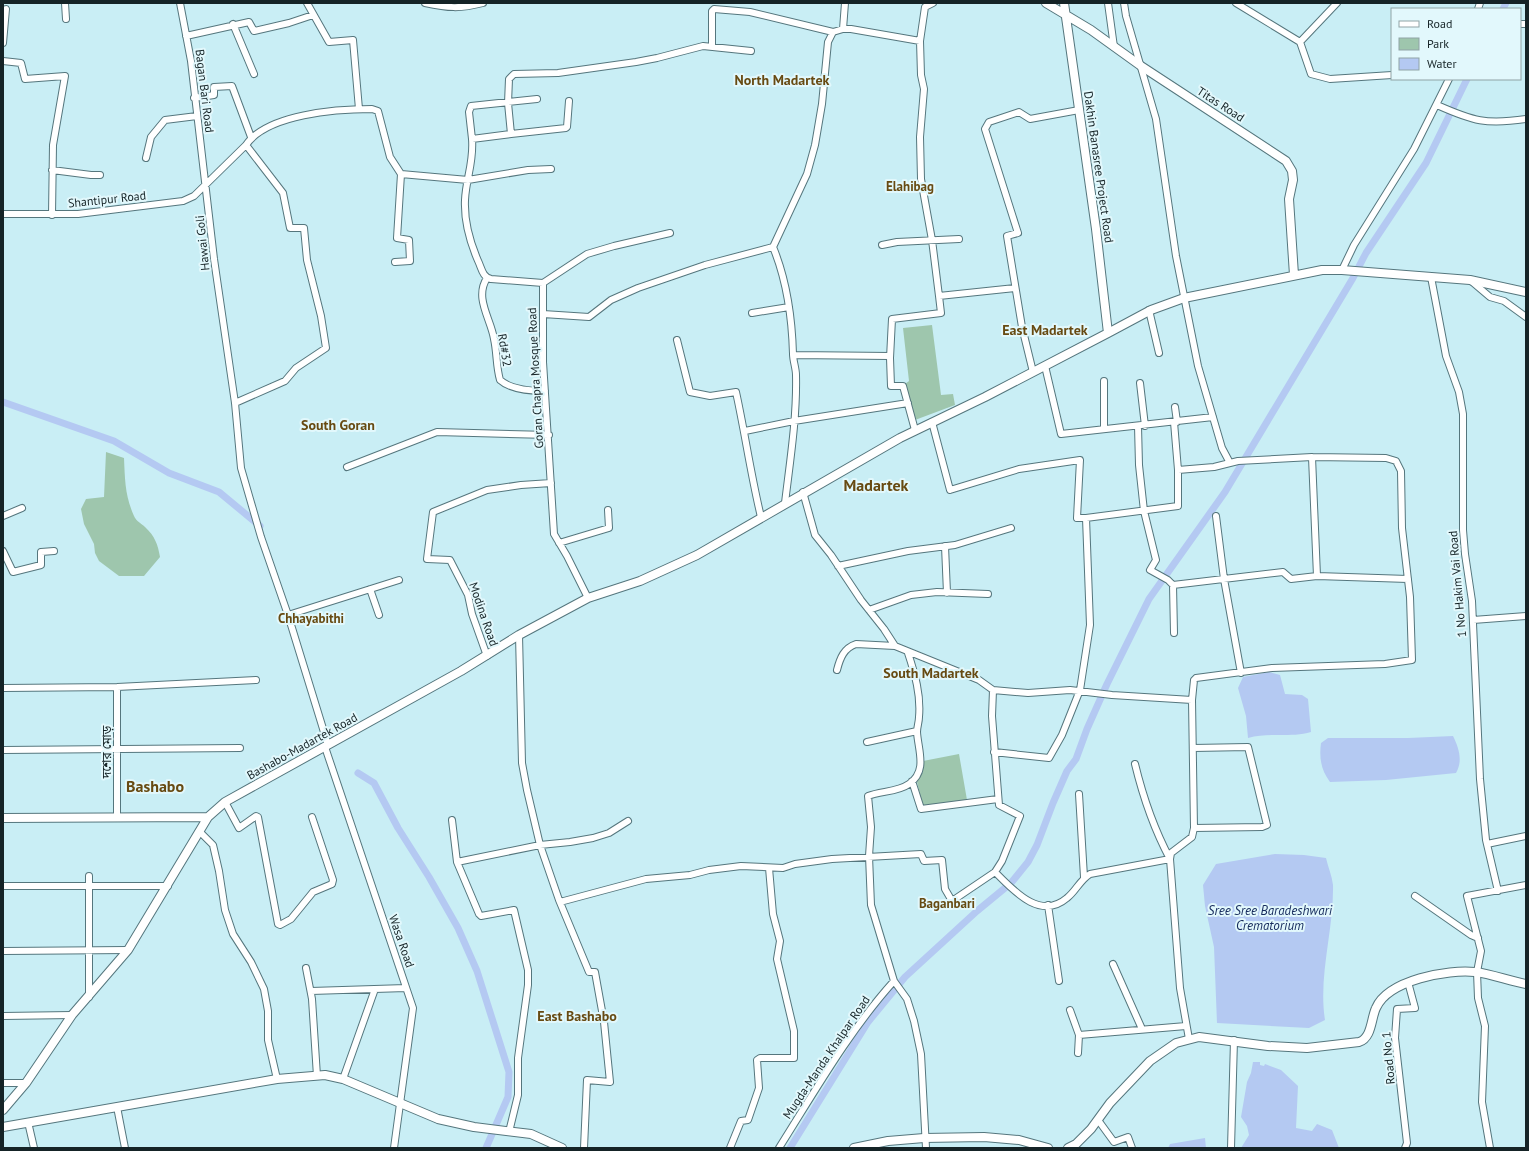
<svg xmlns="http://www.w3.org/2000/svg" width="1529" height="1151" viewBox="0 0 1529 1151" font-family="'PT Sans','Noto Sans Bengali',sans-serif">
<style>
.green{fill:#9ec6ad}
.water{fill:#b4c9f2}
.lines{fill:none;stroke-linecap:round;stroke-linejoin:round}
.canal{stroke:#b4c9f2;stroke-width:7}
.minor-casing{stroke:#55767d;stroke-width:8}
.tertiary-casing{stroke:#55767d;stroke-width:10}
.minor{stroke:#fff;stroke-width:6}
.tertiary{stroke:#fff;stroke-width:8}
.labels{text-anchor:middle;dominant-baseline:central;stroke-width:4;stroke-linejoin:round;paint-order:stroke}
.street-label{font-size:12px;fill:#152326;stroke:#e2f8fc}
.neighbourhood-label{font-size:13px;font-weight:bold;fill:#674a12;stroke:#e2f8fc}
.water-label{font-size:13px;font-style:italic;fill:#152a5c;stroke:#e2f8fc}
.quarter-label{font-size:14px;font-weight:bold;fill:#674a12;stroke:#e2f8fc}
.district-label{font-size:16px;font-weight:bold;fill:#674a12;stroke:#e2f8fc}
</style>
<rect width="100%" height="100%" fill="#c9eef5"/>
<path class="green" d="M932,325l9,70 12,-1 2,11 -40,15 -10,-36 4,-3 -6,-53z
M106,452l18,6c1,22 1,38 10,58 2,5 8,8 11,11 10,9 13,18 15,30l-16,19h-25l-20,-15 -4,-8 -1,-9 -10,-20 -3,-15 5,-10 18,-2z
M959,754l8,46 -44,7 -6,-25 6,-10v-11z"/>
<path class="water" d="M1269,672l11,3 5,19 17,1 6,4 3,33c-20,6 -42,0 -63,6l-2,-22 -8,-28 5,-11z
M1453,736c6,12 10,25 3,37l-70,7 -56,2c-9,-12 -11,-24 -9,-39l7,-5h80z
M1275,854l29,1 22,3c2,9 6,18 7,27 1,45 -15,91 -8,135l-16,8 -92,-5 -3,-76 -9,-41 -2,-21 13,-21z
M1253,1062h7v3l4,1 1,-2 16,6 17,16 -2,42 16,3 5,-7 15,6 7,18h-98l8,-13 -2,-9 -6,-9 6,-35 4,-9z
M1205,1138l1,10h-38l2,-4z"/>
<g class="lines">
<path class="canal" d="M1503,9l3,-6
M3,402l111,39 55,32 50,19 41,34
M358,773l16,10 24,45 31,49 29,51 19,43 32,101 -1,25 -22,51
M790,1148l78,-126 37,-45 72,-66 34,-28 17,-21 9,-17 16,-42 14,-32 9,-12 11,-30 20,-45 42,-85 76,-107 128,-214 13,-25 60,-90 41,-84"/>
<defs>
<path id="minor" d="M65,3l1,16
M180,3l11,58 23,198 21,144 6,65 20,69 27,78 40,130
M307,3l22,39 24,-2 6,69
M425,3c23,5 35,6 58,0
M1108,3l6,44
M1124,3l2,13 30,103 20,137 22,110 24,82 8,15
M1236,3l64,39 37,-39
M1478,9l2,-6
M3,10l3,-1 -3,34
M233,24l21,50
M1520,24h6
M843,29l2,-26
M186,36l63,-14 5,9 35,-8 24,-8
M920,41l5,-34 8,-4
M1300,42l11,32 19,5 62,-4
M712,46v-35l2,-2 36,3 83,20
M3,61l18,2 4,16 40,-3 -12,69 -1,70
M194,98l20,-3v-8l18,-1 19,51
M1437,105c36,16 49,20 89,14
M511,134l55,-6 1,-1 2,-26
M472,139l-3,-27 2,-6 66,-7
M146,158l5,-21 14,-17 32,-4
M52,170l39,5h9
M401,174l67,6 60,-10 23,-1
M3,214h75l105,-13 11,-5 52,-51c21,-31 91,-36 126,-36l6,2 12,46 11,17 -4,64 12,2 1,21 -15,1
M882,245l15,-3 62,-3
M1342,270l12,-25 60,-96 35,-70
M1431,277l15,79 13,36 4,22v116l2,24 7,47 8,178 6,61 12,51
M487,278c-13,20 4,41 7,61 3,13 2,27 6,41 11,10 31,11 45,11
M1470,280l20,17 14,4 22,16
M543,283l44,-29 27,-8 56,-13
M1149,310l10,43
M752,313l37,-6
M543,314l46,3 22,-17 27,-12 67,-23 68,-18
M677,340l13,52 20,4 26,-4c9,41 15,84 25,125
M793,355l97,1
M1045,366l16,68 152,-17
M1033,372l-11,-45 -15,-91 11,-3 -1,-3 -32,-101 4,-7 30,-10 11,7 49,-9
M1104,381v48
M1140,383l5,43
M235,403l50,-22 11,-13 30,-20 -5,-32 -14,-56 -3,-32h-14l-7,-35 -37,-48
M1175,407l2,15
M932,422l18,68 69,-21 61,-9 -3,58h9l4,107 -10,65 -18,45 -13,23 -55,-6
M1138,426l1,39 5,46 12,49 -6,10 18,10 5,5 110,-13 8,7 26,-3 91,3
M915,430l-12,-44h-12l-1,-28 2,-39 49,-6 -2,-17 76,-8
M745,431l49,-10 114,-18
M1312,457l5,119
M347,467l90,-35 112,3
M803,492l12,43 16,20 30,45 23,29 11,17 84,34 14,10 35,3 42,-3 42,5 80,5 2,-20 2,-2 76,-10 113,-4 27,-4 -2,-63 -8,-69 -1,-57 -5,-10 -10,-3 -74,-1 -74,4 -24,6 -36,3 -4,-48
M785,503c5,-42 12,-85 11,-128 0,-7 -3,-14 -3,-21 -1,-37 -6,-73 -20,-107l34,-73 8,-29 7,-41 6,-62 5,-10 10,-3h8l69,12 1,34 3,14 -4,48 1,42 11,61 7,56
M3,516l19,-8
M1216,516l8,63 17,94
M1086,518l92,-12v-36
M559,543l50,-15 -1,-18
M945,546l2,47
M3,551l10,21 28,-7v-13l13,-1
M838,566l70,-15 47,-6 56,-17
M1173,585l1,48
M370,589l9,26
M588,598l-21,-42 -13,-22 -11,-172v-79l-52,-4c-8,-2 -9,-9 -12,-16 -9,-20 -15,-41 -14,-63 1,-22 9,-38 7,-61l39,-5 -3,-31 1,-24 5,-5 44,-1 78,-11 21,-4 46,-12 48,5
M869,610l42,-15 26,-3 51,2
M288,615l111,-35
M1473,620l53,-4
M519,635l3,128 5,27 13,55 19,55 30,72h6l9,50 6,60 -23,-2 -3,68
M908,653c7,21 13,42 11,64 0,5 -2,10 -2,15 1,18 11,39 -8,52 -11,8 -28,7 -41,12l3,31 -2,29 2,49 23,76 13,18 7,22 7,33 5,94
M487,656l-15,-42 -4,-19 -18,-35 -23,-1 6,-47 54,-22 34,-5 30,-2
M837,670c3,-12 7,-22 19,-26l39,2
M117,687v129
M3,688l114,-1 139,-7
M993,690l-1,26 7,89 21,11 -18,45 -7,11
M867,742l50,-11
M325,747l88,261 -19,140
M1193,748l55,-1 19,78 -5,2 -68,1
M3,750l237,-2
M912,781l9,28 77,-10
M1079,794l5,83
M225,802l14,26 17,-12 2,1 20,107 2,1 11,-6 22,-27 19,-8 1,-4 -21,-63
M452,820l5,42 22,52 2,2 33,-6 14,60v15l-10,73v37l-9,37
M199,831l14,14 6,26 6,39 8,24 18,28 13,27 4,22v29l9,39
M1487,844l39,-8
M457,862l83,-17 30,-3 23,-4 16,-5 19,-12
M3,886h165
M1415,896l56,39 7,3
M560,902l86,-23 44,-4 19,-5 32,-4 42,2 12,-4 37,-5 89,-5 3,7 18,-1 3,29 7,12 43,-29c18,18 45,49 72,26 9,-7 13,-18 23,-24l80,-15c-16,-30 -27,-62 -35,-95
M1048,905l11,76
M3,951l125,-1
M1113,964l29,65
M306,968l6,31 5,77
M311,991l95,-3
M89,997v-121
M1070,1010l9,25
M3,1016l69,-1
M1189,1039l-9,-51 -10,-129 1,-6 21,-16 2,-9 -2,-128
M1078,1053l1,-18 107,-9
M343,1079l32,-90
M3,1083h23
M117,1107l8,41
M1098,1120l16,22 14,-5 4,11
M28,1122l6,26
M730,1148l11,-27 7,-1 11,-32 -2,-28 3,-2h34v-27l-17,-72 3,-18 -7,-27 -4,-46
M779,1148c36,-57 70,-117 115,-167
M1231,1148l3,-108
M1405,1148l2,-5 -12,-105 2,-29 18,-1 -7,-26
M1490,1148l-8,-46 3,-76 -7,-28 -1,-26 4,-21 -14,-55 59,-11"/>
<path id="tertiary" d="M1046,3l45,27 50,36 145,95 6,10 1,9 -4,19 5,76
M1064,3l32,226 12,104
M3,818l205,-1 17,-15 236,-131 58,-36 69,-37 52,-17 57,-26 203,-117 85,-41 123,-64 43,-23 33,-12 138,-28h20l128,10 56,12
M3,1110l23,-27 46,-68 56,-65 80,-133
M3,1127l274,-48 48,-4 18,4 95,40 36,8 57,7 31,14
M854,1148l34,-7 36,-3 60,-1 35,3 29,8
M1068,1148l8,-4 15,-15 19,-26 40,-42 26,-18 23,-6 69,9 39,2 52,-6c13,-4 12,-24 17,-34 12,-28 72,-39 99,-36 17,2 34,9 51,12"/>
</defs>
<use href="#minor" class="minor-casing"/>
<use href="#tertiary" class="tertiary-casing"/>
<use href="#minor" class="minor"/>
<use href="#tertiary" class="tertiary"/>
</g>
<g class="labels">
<g class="street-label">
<text transform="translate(205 91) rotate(83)">Bagan Bari Road</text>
<text transform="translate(1221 104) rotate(33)">Titas Road</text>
<text transform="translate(1099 167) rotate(82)">Dakhin Banasree Project Road</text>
<text transform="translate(107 199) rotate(-6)">Shantipur Road</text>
<text transform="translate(202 243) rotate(-96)">Hawai Goli</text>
<text transform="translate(505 350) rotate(80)">Rd#32</text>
<text transform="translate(535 378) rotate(-93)">Goran Chapra Mosque Road</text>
<text transform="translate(1457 584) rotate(-95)">1 No Hakim Vai Road</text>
<text transform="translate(484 614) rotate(71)">Modina Road</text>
<text transform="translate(302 746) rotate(-29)">Bashabo-Madartek Road</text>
<text transform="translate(106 752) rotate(-90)">দশের মোড়</text>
<text transform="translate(402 941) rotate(71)">Wasa Road</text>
<text transform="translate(826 1057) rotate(-56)">Mugda-Manda Khalpar Road</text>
<text transform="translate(1388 1058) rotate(-95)">Road No 1</text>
</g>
<g class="neighbourhood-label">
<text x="910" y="186">Elahibag</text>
<text x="311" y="618">Chhayabithi</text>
<text x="947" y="903">Baganbari</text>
</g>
<g class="water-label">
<text x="1270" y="910">Sree Sree Baradeshwari<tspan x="1270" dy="15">Crematorium</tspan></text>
</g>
<g class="quarter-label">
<text x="782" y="80">North Madartek</text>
<text x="1045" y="330">East Madartek</text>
<text x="338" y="425">South Goran</text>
<text x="931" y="673">South Madartek</text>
<text x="577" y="1016">East Bashabo</text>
</g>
<g class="district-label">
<text x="876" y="485">Madartek</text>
<text x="155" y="786">Bashabo</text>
</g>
</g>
<rect width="1529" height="1151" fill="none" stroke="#152326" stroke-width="8"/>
<rect x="1391" y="8" width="130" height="72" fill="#e2f8fc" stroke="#90a3a6"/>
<rect x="1399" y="21" width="20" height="6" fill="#ffffff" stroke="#90a3a6"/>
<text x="1427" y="28" font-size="12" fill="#152326">Road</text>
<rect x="1399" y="38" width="20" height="12" fill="#9ec6ad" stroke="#90a3a6"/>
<text x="1427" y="48" font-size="12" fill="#152326">Park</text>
<rect x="1399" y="58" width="20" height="12" fill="#b4c9f2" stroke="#90a3a6"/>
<text x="1427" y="68" font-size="12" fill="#152326">Water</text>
</svg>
